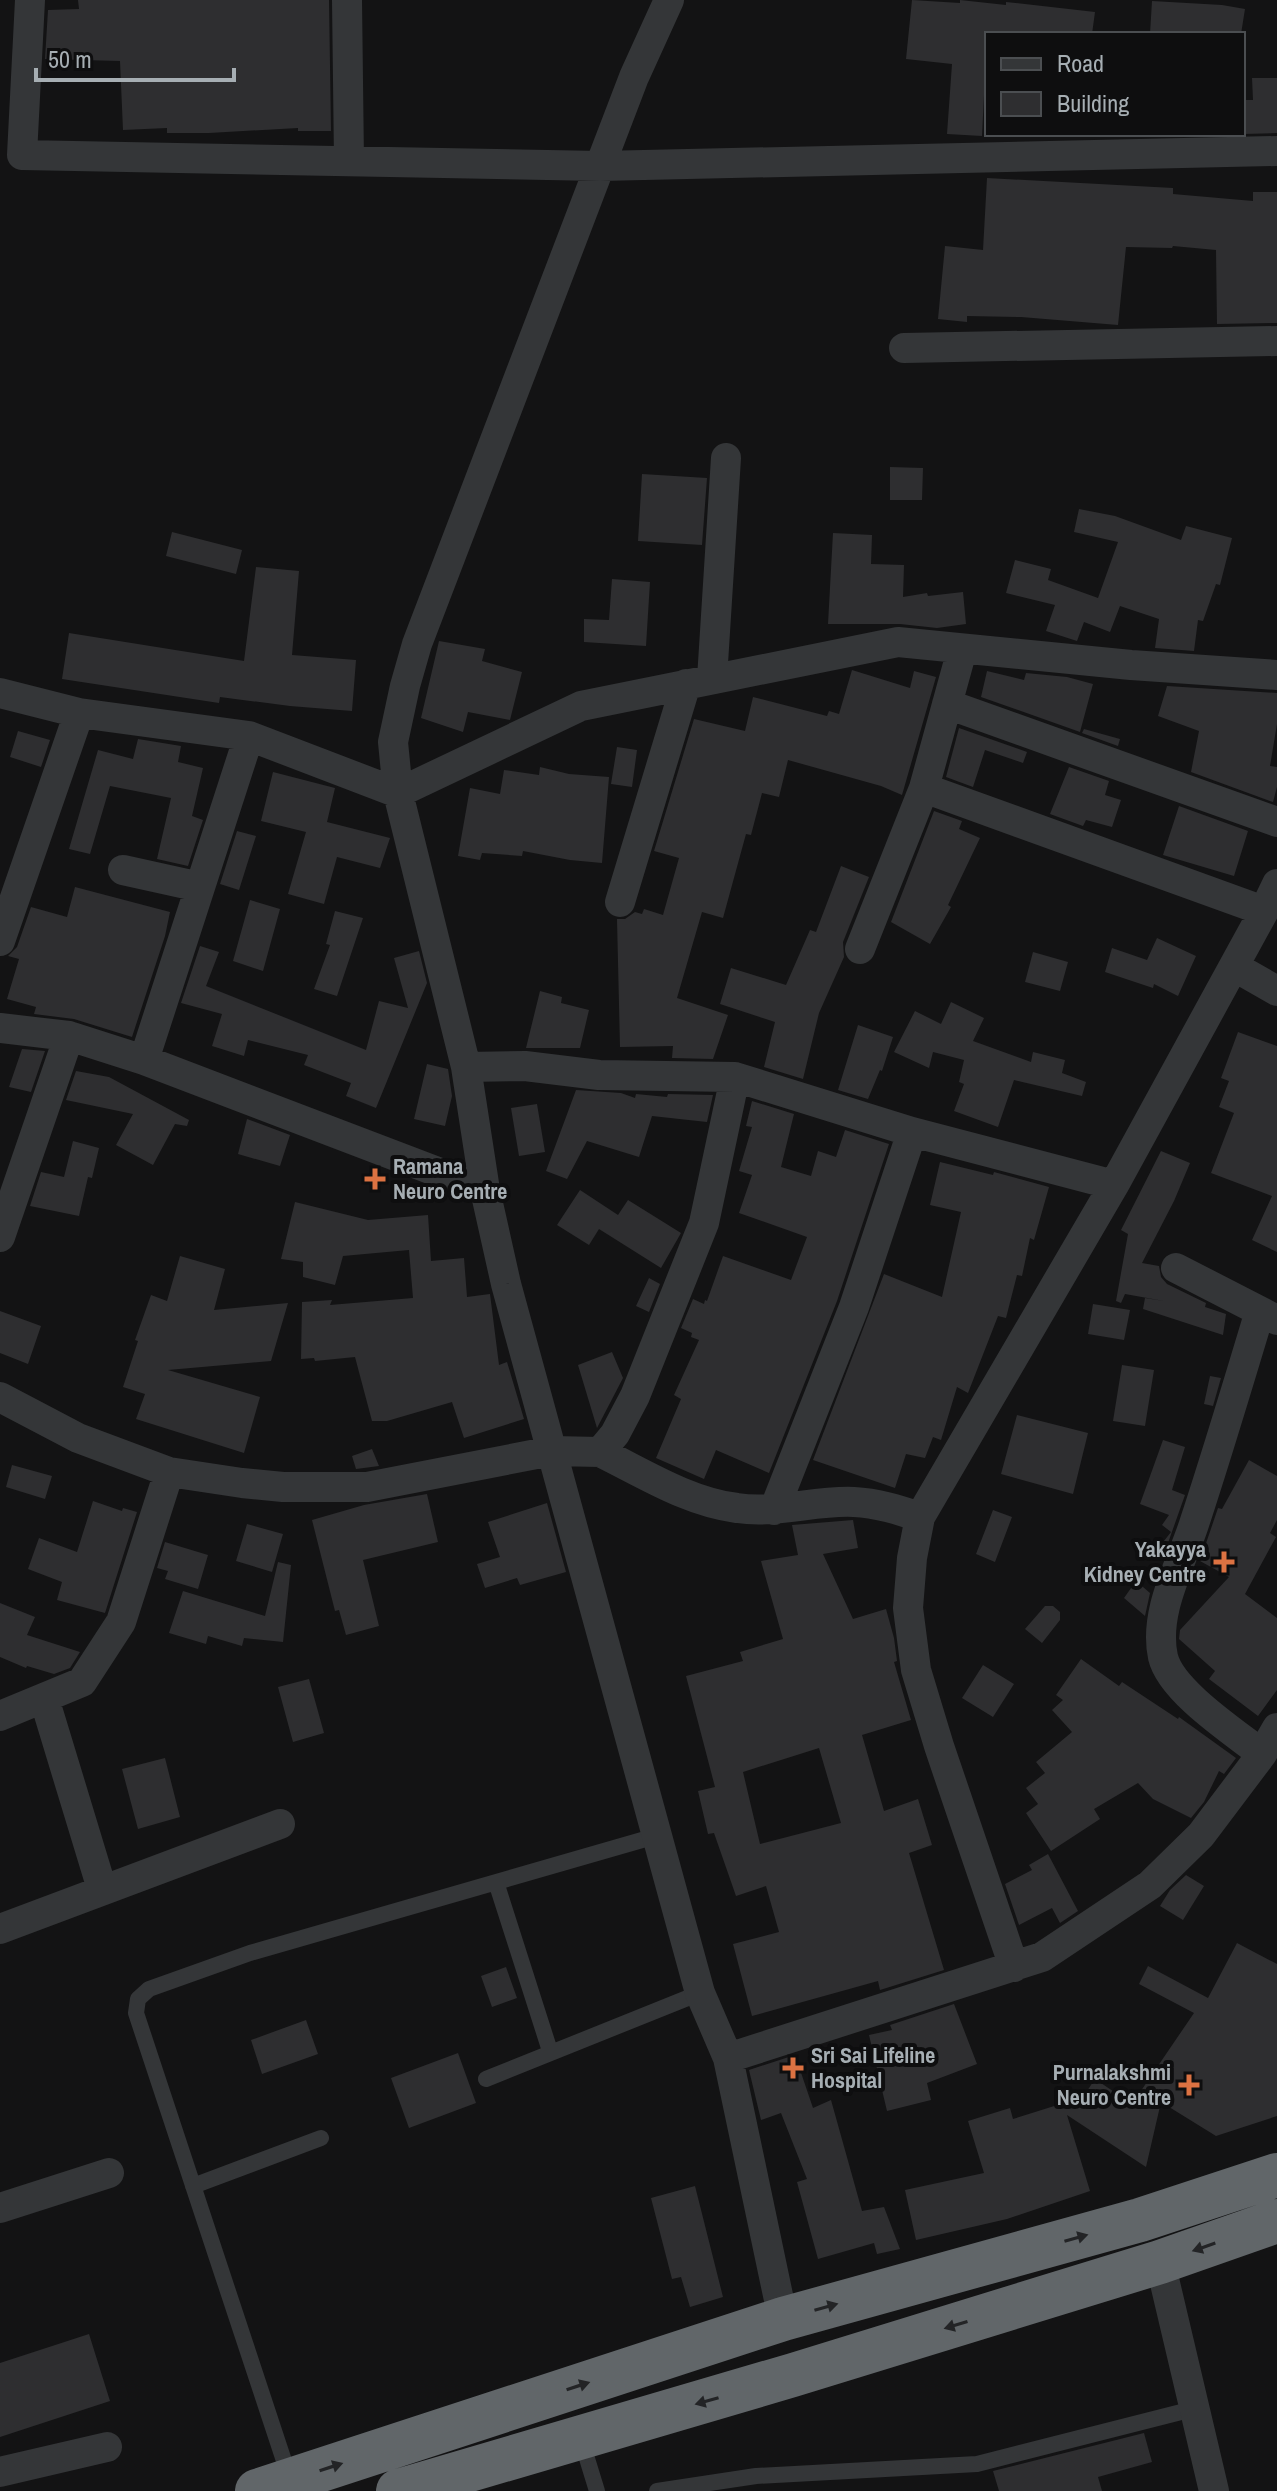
<svg xmlns="http://www.w3.org/2000/svg" width="1277" height="2491" viewBox="0 0 1277 2491" font-family="'Archivo Narrow',sans-serif">
<style>
.building{fill:#2e2e30;fill-rule:evenodd}
.lines{fill:none;stroke-linecap:round;stroke-linejoin:round}
.lane{stroke:#343638;stroke-width:16}
.street{stroke:#343638;stroke-width:30}
.highway{stroke:#616669;stroke-width:44}
.oneway{fill:#232426}
.poi-dot{fill:#dc7242;stroke:#0e0e0f;stroke-width:3}
.labels{text-anchor:middle;dominant-baseline:central;stroke-width:8;stroke-linejoin:round;paint-order:stroke}
.poi-label{font-size:22px;font-weight:bold;fill:#a6aeb3;stroke:#0e0e0f;text-anchor:start}
</style>
<rect width="100%" height="100%" fill="#131314"/>
<path class="building" d="M78,0h251l2,131h-33v-3l-89,5h-42v-5l-44,2 -3,-69 -75,-2 3,-49 31,-1z
M912,0l48,3v-3l46,5v-3l89,10 -3,22h-105l-5,102 -35,-2 5,-70 -46,-5z
M1152,1l70,4 23,4 -4,25h-91z
M1252,78h25v55l-34,1v-34h10z
M987,178l186,10v6l80,7v-9h24v131l-60,1 -1,-74 -43,-4 -1,2 -46,-1 -8,78 -97,-8 -54,-1v6l-29,-3 7,-73 38,4z
M890,467l33,1 -1,32h-32z
M642,474l65,4 -5,67 -64,-4z
M1079,509l36,7 66,24 5,-14 46,12 -12,47 -4,-1 -13,37 -5,-1 -4,31 -39,-3 4,-29 -39,-13 -10,26 -26,-10 -7,19 -31,-10 9,-26 -49,-12 9,-33 36,9 -3,11 50,18 20,-56 -44,-10z
M172,532l70,18 -6,24 -70,-18z
M833,533l39,2 -1,29 33,1 -1,32 24,-4 1,3 35,-4 3,32 -29,4 -37,-4h-72z
M256,567l43,4 -7,84 64,5 -4,51 -62,-5 -70,-9 -1,6 -157,-24 7,-46 175,28z
M612,579l38,3 -4,64 -62,-4v-23l25,1z
M439,641l46,8 -3,12 40,11 -12,48 -42,-8 -5,20 -42,-14z
M852,670l58,18 4,-17 22,6 -34,118 -21,-9 -93,-26 -9,37 -17,-4 -11,42 -5,-1 -23,84 -21,-6 -25,86 51,17 -15,44 -41,-1 1,-12 -53,1 -3,-128h8l10,-7 7,2 2,-5 19,6 16,-57 -25,-7 40,-132 51,12 8,-34 74,19 2,-5 10,3z
M987,671l37,9 2,-7 41,4 26,7 -13,48 -99,-35z
M1167,686l110,7v31l-7,42 7,1v20l-4,15 -82,-30 8,-41 -41,-15z
M959,728l68,24 -4,11 -38,-13 -12,37 -27,-10z
M1084,729l36,10 -2,7 -36,-13z
M18,731l32,9 -9,27 -31,-10z
M138,739l43,7 -3,16 25,6 -11,48 11,4 -15,46 -31,-7 14,-61 -61,-12 -20,68 -21,-5 29,-99 35,9z
M617,747l20,3 -5,37 -21,-3z
M540,767l29,7 40,3 -7,86 -32,-3 -47,-9 -1,5 -40,-3 -2,7 -22,-4 12,-68 30,6 4,-24 35,5z
M1069,767l40,14 -4,14 16,5 -9,27 -26,-7 -3,6 -33,-12z
M273,772l62,16 -8,34 63,16 -10,30 -43,-11 -13,47 -36,-10 18,-62 -45,-11z
M1179,806l69,25 -14,45 -71,-21z
M934,811l28,10 -3,8 21,9 -32,67 3,2 -21,37 -39,-22z
M237,831l19,5 -17,54 -19,-6z
M841,866l28,11 -26,65 1,15 -25,56 -16,66 -39,-12 11,-45 -55,-18 11,-36 55,17 24,-55 6,2z
M75,887l95,25 -5,24 -33,101 -58,-18 -40,-5 2,-7 -29,-8 12,-40 -11,-3 9,-9 14,-40 36,10z
M250,900l30,9 -17,62 -30,-10z
M335,911l28,7 -26,78 -23,-7 16,-44 -4,-1z
M1157,938l39,18 -18,40 -24,-12 -1,4 -48,-16 7,-24 35,12z
M200,946l19,6 -13,34 160,64 13,-49 29,7 -14,-50 25,-7 8,32 -51,125 -30,-12 5,-13 -47,-18 4,-10 -60,-15 -4,16 -32,-10 10,-32 -41,-11z
M1033,952l35,10 -8,29 -35,-9z
M540,991l22,6 -1,6 28,7 -9,38h-54z
M951,1002l33,16 -11,23 58,21 2,-10 32,8 -3,13 24,9 -4,14 -68,-16 -16,47 -44,-16 10,-27 -5,-2 5,-22 -31,-8 -4,16 -35,-16 21,-41 26,13z
M858,1025l35,12 -11,34 -2,-1 -12,29 -30,-9z
M1238,1032l39,14v206l-25,-12 20,-44 -61,-23 23,-60 -15,-6 10,-26 -8,-3z
M22,1049l23,2 -14,41 -22,-5z
M427,1064l21,5 4,27 -7,30 -31,-7z
M76,1071l33,6 80,43 -2,6 -12,-2 -22,41 -37,-20 17,-31 -67,-14z
M576,1090l45,3 14,5 1,-4 31,3 1,-3 45,1 -6,27 -55,-6 -13,41 -52,-16 -20,38 -21,-8z
M752,1101l42,13 -13,53 30,9 7,-25 18,6 9,-27 44,14 -52,157 -68,172 -53,-23 -12,29 -48,-21 25,-59 -7,-4 25,-55 -8,-3 1,-4 -11,-5 12,-29 11,5 1,-4 2,1 16,-45 68,24 16,-43 -68,-24 13,-38 -13,-4 13,-44 -6,-1z
M537,1104l8,48 -26,4 -8,-48z
M247,1119l43,16 -10,31 -42,-12z
M73,1141l26,7 -7,30 -4,-1 -9,39 -49,-10 11,-34 23,5z
M1161,1151l29,12 -16,38 -32,62 17,3 2,11 6,7 39,19 -1,4 21,7 -3,21 -80,-26 2,-11 19,3 -39,-7 -4,9 -5,-2 12,-67 -7,-4z
M940,1162l53,13 1,-3 55,15 -15,53 -4,-2 -8,38 -5,-1 -11,43 -8,-2 -30,77 -11,-6 -16,53 -8,-3 -8,21 -19,-4 -11,34 -82,-28 71,-186 58,23 19,-85 -31,-7z
M580,1190l38,25 10,-15 53,33 -20,35 -62,-39 -10,16 -32,-20z
M295,1202l73,18 60,-5 3,46 33,-3 3,39 23,-3 9,71 8,-3 17,57 -60,19 -12,-36 -65,19h-15l-17,-64 -40,4 -1,-3 -13,1 1,-57 30,-2 -2,5 83,-7 -4,-48 -66,6 -8,29 -32,-8v-15l-22,-3z
M180,1256l45,13 -11,41 74,-7 -17,58 -103,9 92,27 -16,56 -108,-34 9,-25 -22,-7 15,-46 -3,-1 16,-45 16,6z
M649,1278l11,6 -11,28 -13,-6z
M1093,1304l37,6 -6,30 -36,-6z
M0,1311l41,15 -13,38 -28,-11z
M612,1352l11,26 -26,50 -19,-63z
M1122,1365l32,5 -9,56 -32,-5z
M1210,1376l11,2 -8,28 -9,-2z
M1017,1415l71,18 -15,61 -72,-20z
M1163,1440l22,7 -13,43 13,5 -17,48 -4,-2 7,-9 -9,-7 7,-10 -29,-11z
M372,1449l7,17 -23,3 -4,-13z
M1249,1460l28,16v44l-7,13 6,4 -31,57 32,24v72l-19,26 -49,-37 6,-8 -36,-32 1,-9 49,-53 -29,-16 18,-53 4,1z
M12,1465l40,11 -7,23 -39,-12z
M427,1494l11,48 -75,18 16,66 -33,9 -7,-25 -4,1 -23,-91 52,-15z
M93,1501l29,10 1,-3 14,4 -32,101 -48,-13 5,-18 -34,-13 11,-31 38,14z
M547,1503l19,69 -46,13 -3,-7 -32,10 -8,-24 23,-7 -12,-35z
M993,1510l19,7 -17,45 -19,-8z
M853,1520l5,28 -35,6 30,65 33,-10 8,29 3,23 -3,1 17,58 -49,15 22,76 34,-12 14,46 -23,8 35,117 -64,20 -2,-9 -126,35 -19,-72 46,-12 -13,-46 -30,10 -22,-63 -6,1 -10,-43 17,-4 -29,-111 57,-15 -3,-9 43,-13 -22,-78 37,-6 -6,-30zM819,1748l22,75 -81,21 -17,-72z
M247,1524l36,10 -11,38 -36,-11z
M165,1542l43,13 -10,34 -33,-10 3,-8 -11,-3z
M278,1562l13,3 -8,77 -39,-4 -2,8 -34,-10 -2,8 -37,-11 14,-42 82,25z
M1136,1581l14,12 -5,23 -21,-18z
M0,1603l35,14 -8,18 53,17 -10,16 -16,6 -27,-8 -1,2 -26,-11z
M1045,1606h8l7,6v8l-18,23 -17,-14z
M1081,1659l38,27 3,-4 56,37 1,-2 57,41 -12,16 -5,-3 -15,31 -13,16 -38,-19 -15,-16 -44,26 6,10 -49,32 -25,-38 12,-9 -12,-16 19,-15 -9,-11 36,-30 -20,-22 11,-10 -7,-5z
M983,1665l31,19 -21,33 -31,-19z
M309,1679l15,54 -31,9 -15,-55z
M165,1758l15,59 -42,12 -16,-60z
M1048,1854l30,57 -18,12 -8,-15 -33,17 -14,-41 27,-14 -3,-5z
M1186,1875l18,11 -21,34 -23,-14 10,-16z
M1237,1943l40,21v152l-61,20 -55,-34 -15,65 -79,-52 23,76 -83,28 -91,21 -11,-50 79,-17 -16,-52 42,-13 3,11 70,-22 12,-18 37,25 62,-91 -55,-29 9,-18 60,32z
M506,1967l11,31 -25,9 -11,-31z
M954,2004l23,60 -50,19 4,17 -44,11 -18,-76 23,-5 -2,-5z
M306,2020l12,34 -56,20 -11,-34z
M458,2053l18,50 -67,25 -18,-50z
M795,2055l18,53 18,-8 31,111 22,-4 16,42 -23,5 -3,-11 -56,16 -21,-77 10,-3 -26,-66 -20,7 -12,-50z
M695,2186l28,111 -33,10 -9,-30 -9,2 -21,-81z
M89,2334l21,67 -110,36v-74z
M1144,2433l8,29 -54,15 4,14h-103l-6,-20z"/>
<g class="lines">
<path class="lane" d="M496,1882l54,169
M486,2079l214,-86
M193,2186l128,-48
M581,2439l16,52
M290,2479l-154,-466 2,-14 11,-10 101,-36 406,-117
M657,2491l99,-15 221,-12 216,-55"/>
<path class="street" d="M30,0l-8,155 578,11 677,-15
M347,0l2,161
M669,0l-35,77 -217,567 -12,42 -12,56 5,51 68,274 19,123 21,94 194,709 28,65 55,261
M904,348l373,-7
M712,679l14,-221
M0,693l79,20 170,23
M947,704l330,118
M123,870l77,17
M620,902l66,-218
M1264,911l13,-27
M0,941l79,-228
M860,949l64,-161 38,-138
M1235,967l42,24
M0,1028l69,8 75,24 341,130
M144,1060l105,-324 149,57 183,-87 317,-64 233,23 146,10
M466,1067l59,-1 74,9 136,2 177,55 202,53 150,-274 -340,-123
M0,1237l69,-201
M1176,1268l101,52
M1260,1311c-21,70 -42,140 -65,210 -13,42 -42,90 -32,136 8,34 71,75 99,97
M0,1397l78,41 91,34 73,11 41,4h84l185,-36 48,1 15,-18 20,-38 69,-173 31,-146
M600,1452c43,21 88,50 137,56 40,6 78,-8 117,-6 23,1 45,8 66,15
M774,1510l80,-203 58,-175
M44,1698l58,191
M0,1716l82,-34 39,-60 48,-150
M0,1929l280,-105
M1014,1967l-75,-221 -23,-76 -8,-62 4,-50 8,-41 194,-332
M728,2058l314,-101 108,-72 51,-50 61,-81 15,-26
M0,2208l109,-35
M1160,2262l54,229
M0,2472l107,-25"/>
<path class="highway" d="M257,2491l526,-172 357,-99 137,-45
M398,2491l395,-116 367,-113 117,-41"/>
</g>
<defs><path id="oneway-solid" d="M-6-.8H1V-3.2L6.5 0L1 3.2V.8H-6Z" transform="scale(2)"/></defs>
<g class="oneway">
<use href="#oneway-solid" transform="translate(1076 2238) rotate(-16)"/>
<use href="#oneway-solid" transform="translate(1204 2247) rotate(161)"/>
<use href="#oneway-solid" transform="translate(826 2307) rotate(-16)"/>
<use href="#oneway-solid" transform="translate(956 2325) rotate(163)"/>
<use href="#oneway-solid" transform="translate(578 2386) rotate(-18)"/>
<use href="#oneway-solid" transform="translate(707 2401) rotate(164)"/>
<use href="#oneway-solid" transform="translate(331 2467) rotate(-18)"/>
</g>
<g class="poi-dot">
<path d="M371 1167h8v8h8v8h-8v8h-8v-8h-8v-8h8z"/>
<path d="M1220 1550h8v8h8v8h-8v8h-8v-8h-8v-8h8z"/>
<path d="M789 2056h8v8h8v8h-8v8h-8v-8h-8v-8h8z"/>
<path d="M1185 2073h8v8h8v8h-8v8h-8v-8h-8v-8h8z"/>
</g>
<g class="labels">
<g class="poi-label">
<text x="393" y="1166">Ramana<tspan x="393" dy="25">Neuro Centre</tspan></text>
<text x="1206" y="1549" text-anchor="end">Yakayya<tspan x="1206" dy="25">Kidney Centre</tspan></text>
<text x="811" y="2055">Sri Sai Lifeline<tspan x="811" dy="25">Hospital</tspan></text>
<text x="1171" y="2072" text-anchor="end">Purnalakshmi<tspan x="1171" dy="25">Neuro Centre</tspan></text>
</g>
</g>
<rect x="985" y="32" width="260" height="104" fill="#0e0e0f" stroke="#4b4e51" stroke-width="2"/>
<rect x="1001" y="58" width="40" height="12" fill="#343638" stroke="#4b4e51" stroke-width="2"/>
<text x="1057" y="72" font-size="24" fill="#a6aeb3">Road</text>
<rect x="1001" y="92" width="40" height="24" fill="#2e2e30" stroke="#4b4e51" stroke-width="2"/>
<text x="1057" y="112" font-size="24" fill="#a6aeb3">Building</text>
<path d="M36 68v12h198v-12" fill="none" stroke="#a6aeb3" stroke-width="4"/>
<text x="48" y="68" font-size="24" fill="#a6aeb3" stroke="#0e0e0f" stroke-width="6" paint-order="stroke">50 m</text>
</svg>
